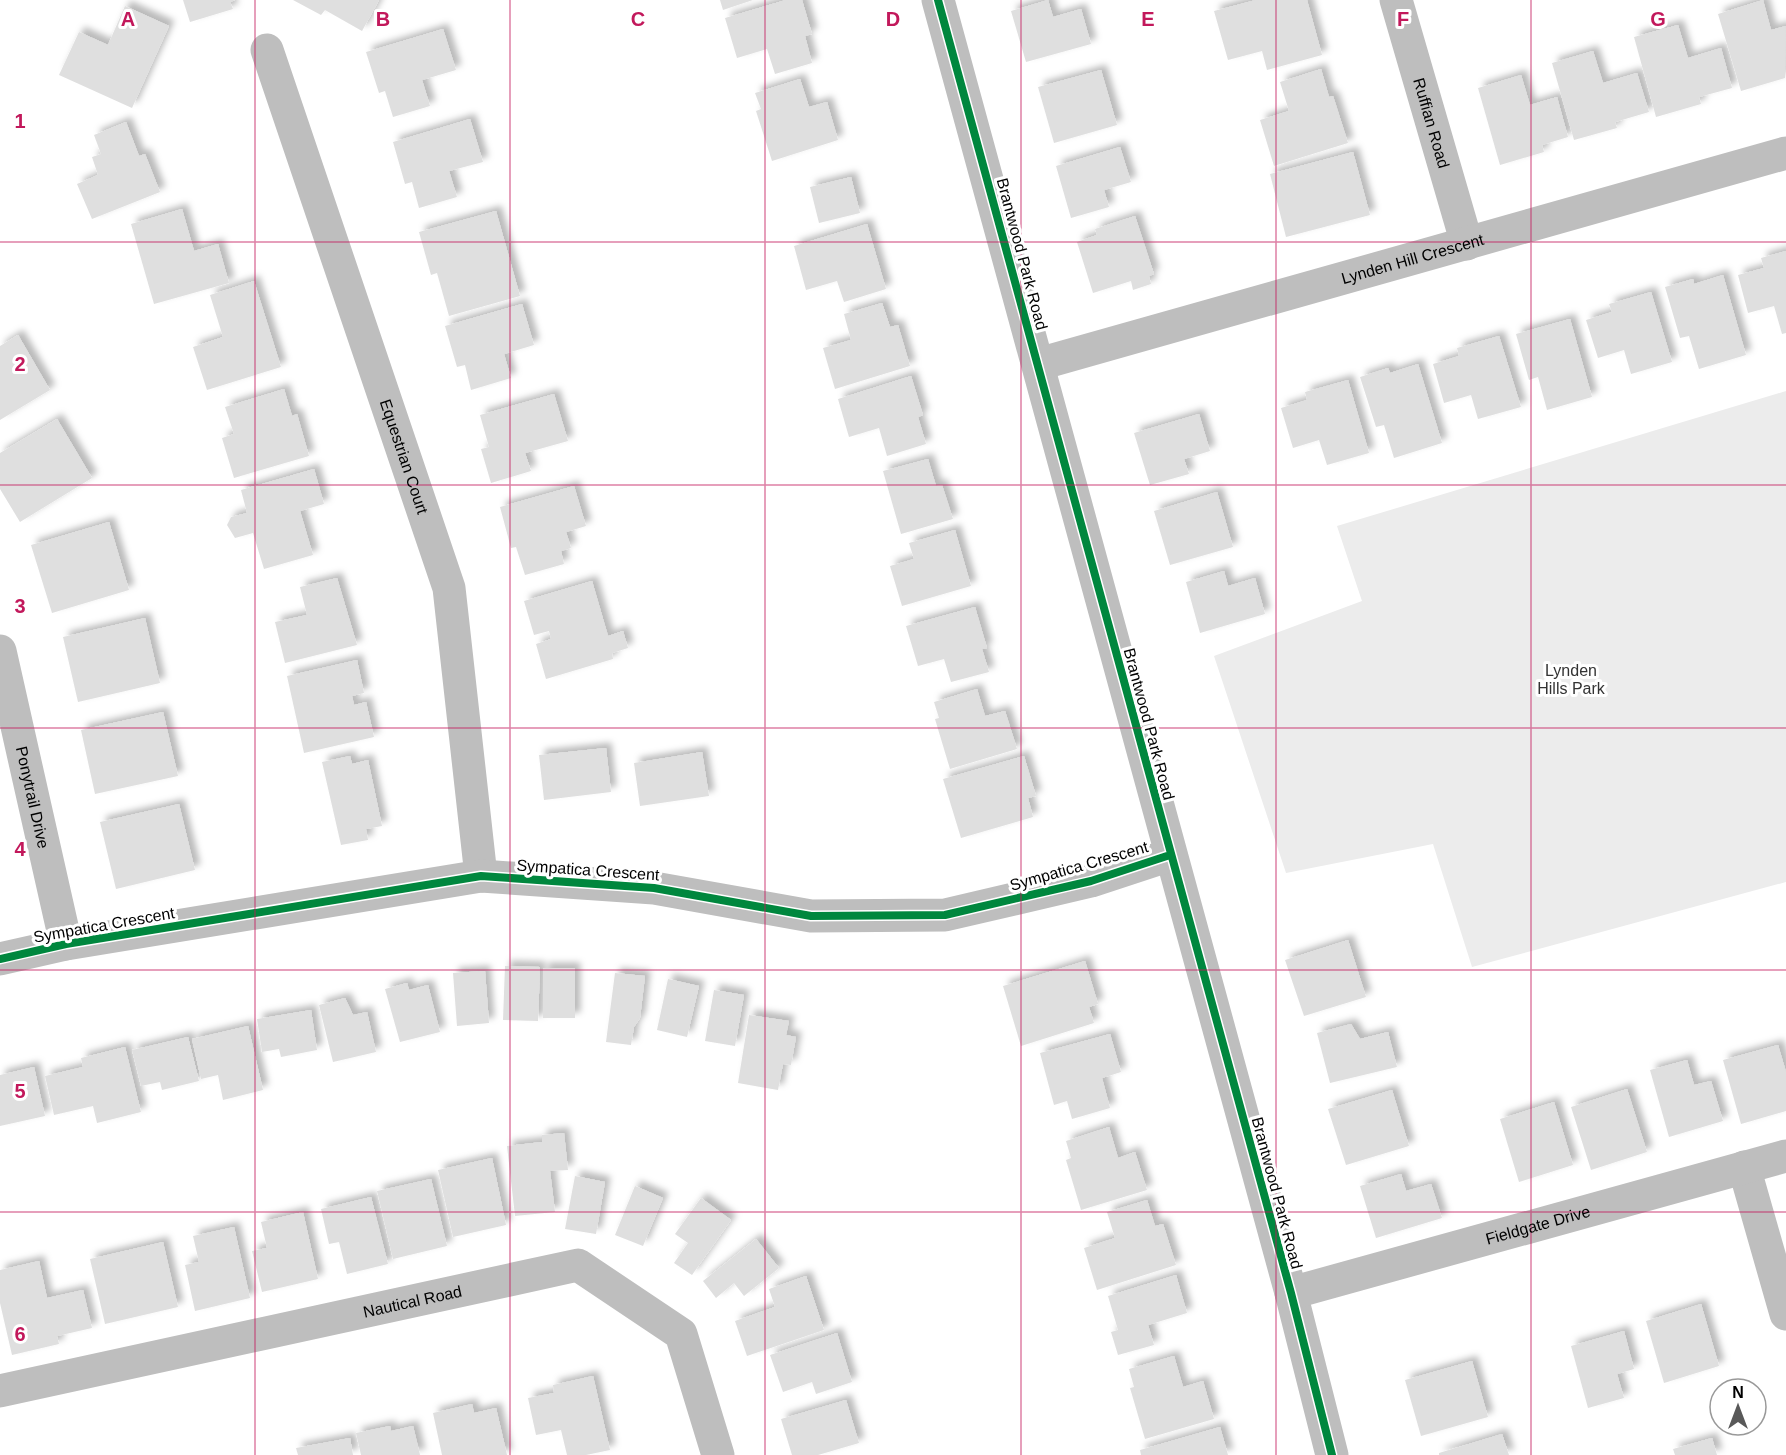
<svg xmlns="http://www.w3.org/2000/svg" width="1786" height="1455" viewBox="0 0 1786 1455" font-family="Arial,sans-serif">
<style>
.green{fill:#ececec}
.building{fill:#dfdfdf;filter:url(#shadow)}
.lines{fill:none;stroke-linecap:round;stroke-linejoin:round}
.minor{stroke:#bebebe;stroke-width:33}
.cycleway-casing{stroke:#fff;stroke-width:11}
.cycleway{stroke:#00873e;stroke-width:8}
.grid{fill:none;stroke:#c2185b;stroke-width:1.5;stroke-opacity:0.55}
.labels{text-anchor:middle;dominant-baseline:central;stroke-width:6;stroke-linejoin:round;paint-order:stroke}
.street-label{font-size:16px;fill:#000;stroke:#fff}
.park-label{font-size:16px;fill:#333;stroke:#fff}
.grid-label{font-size:20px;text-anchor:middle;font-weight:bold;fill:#c2185b;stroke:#fff;stroke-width:6;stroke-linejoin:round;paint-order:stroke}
</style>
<defs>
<filter id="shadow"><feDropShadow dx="5.5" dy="-5.5" stdDeviation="3" flood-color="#0004"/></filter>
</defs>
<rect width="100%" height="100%" fill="#fff"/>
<path class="green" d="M1786,391v491l-314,85 -39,-123 -147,29 -72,-217 148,-55 -25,-75z"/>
<path class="building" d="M183,0h52l-5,2 3,7 -43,13z
M293,0h86l-17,31 -37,-21 -4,5z
M720,0h33l-30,10z
M786,0h16l10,34 -7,2 7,27 -37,11 -8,-25 -30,9 -12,-40z
M1048,0l5,17 28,-8 10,35 -65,18 -15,-51z
M1256,0h51l15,55 -55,15 -5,-19 -34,9 -14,-49z
M1763,0l8,30 15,-4 -1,52 -44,13 -23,-77z
M125,6l44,20 -37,82 -73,-33 20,-43 29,13z
M1678,25l10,33 33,-10 11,40 -33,9 2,7 -45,13 -22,-80z
M443,29l13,41 -34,10 8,26 -37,11 -8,-26 -6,2 -13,-41z
M1593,51l10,32 34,-10 12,39 -34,10 2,6 -43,12 -22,-77z
M1321,69l8,28 4,-1 15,47 -74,23 -14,-46 29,-9 -9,-29z
M1101,70l16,55 -63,18 -16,-56z
M1521,75l9,30 27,-8 11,40 -26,8 2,7 -44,13 -22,-77z
M800,79l9,28 18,-5 11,38 -66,21 -16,-50 5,-2 -6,-16z
M470,119l13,43 -34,9 8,26 -38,11 -7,-26 -7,2 -12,-42z
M126,122l13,34 6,-2 15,38 -68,27 -15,-35 21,-9 -6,-18 9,-3 -7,-19z
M1120,147l11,35 -27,8 5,17 -38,11 -15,-52z
M1353,152l17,63 -84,22 -16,-63z
M851,177l9,36 -41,10 -9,-36z
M182,209l12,42 24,-7 11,39 -75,21 -23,-80z
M496,211l24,85 -71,20 -12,-43 -6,2 -12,-43z
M1135,216l19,58 -5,2 2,8 -18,6 -2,-9 -38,12 -16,-51 20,-7 -2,-6z
M867,224l19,65 -42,13 -7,-21 -31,9 -12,-44z
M1786,251v82l-4,1 -8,-28 -26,7 -10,-38 26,-7 -3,-10z
M1723,275l23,80 -47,14 -10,-33 -9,2 -15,-51 28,-8 1,5z
M254,281l27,86 -74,23 -14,-43 30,-10 -13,-42z
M1651,292l21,70 -41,12 -7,-24 -26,8 -12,-38 26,-8 -3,-8z
M882,303l8,24 8,-2 12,41 -75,23 -12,-41 28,-8 -7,-26z
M522,304l12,41 -30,9 7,24 -40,12 -6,-25 -8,2 -12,-41z
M1570,319l22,78 -45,13 -9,-33 -9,3 -13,-46z
M18,335l32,55 -50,30v-74z
M1499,336l22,71 -43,12 -7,-24 -27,8 -11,-39 26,-8 -2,-8z
M1418,364l24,79 -48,15 -10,-33 -8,2 -16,-50 28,-9 2,5z
M911,376l12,39 -5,2 8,27 -39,12 -8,-28 -30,9 -11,-38z
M1348,380l21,73 -42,12 -8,-25 -26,8 -12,-40 26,-8 -2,-8z
M284,389l8,27 5,-2 12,42 -75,22 -12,-40 12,-4 -9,-27z
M554,394l14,47 -43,12 6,18 -40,12 -10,-34 8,-2 -9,-32z
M1199,414l11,37 -26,8 5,15 -39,11 -16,-52z
M57,419l35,59 -72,44 -20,-33v-36z
M928,459l8,27 6,-1 11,34 -52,15 -18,-63z
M314,469l10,35 -24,7 13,44 -49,14 -11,-36 -18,5 -8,-13 4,-8 16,-4 -6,-23z
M574,486l12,40 -20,6 5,16 -10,3 3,13 -39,11 -9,-28 -5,1 -11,-41z
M1217,492l16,55 -63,18 -16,-54z
M109,522l20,68 -77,23 -21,-68z
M955,530l16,56 -69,20 -12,-40 24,-7 -5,-16z
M1224,571l4,15 27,-8 10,36 -65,19 -14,-51z
M337,578l20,67 -72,18 -10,-41 32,-7 -7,-28z
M592,581l16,55 15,-5 5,17 -16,5 1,6 -67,20 -10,-35 15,-5 -2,-8 -15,4 -10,-34z
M975,607l12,41 -5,1 7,23 -38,10 -7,-23 -26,7 -12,-40z
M145,618l15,65 -82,19 -15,-65z
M357,660l7,33 -12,3 2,9 12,-3 8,35 -70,16 -17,-77z
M977,689l8,27 20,-5 12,38 -67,20 -15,-50 4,-1 -5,-16z
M163,712l15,64 -83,18 -14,-64z
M606,748l5,44 -67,8 -5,-45z
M702,752l7,44 -69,10 -6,-43z
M350,756l2,8 16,-4 14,66 -16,3 2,11 -27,5 -19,-83z
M1024,756l12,40 -8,2 5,19 -72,21 -18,-59z
M179,804l16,66 -79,19 -16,-67z
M1348,940l18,57 -62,19 -19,-56z
M1085,961l13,43 -9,3 5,16 -73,23 -18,-60z
M505,966l35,1 -2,54 -35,-1z
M543,968h32v50h-32z
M485,971l4,52 -32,3 -4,-53z
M615,973l30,3 -5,42 -6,9 -3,18 -25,-3z
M668,979l31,7 -12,51 -30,-7z
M407,983l2,7 19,-5 12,47 -40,10 -15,-53z
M714,990l30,5 -9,51 -30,-5z
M345,998l8,17 14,-3 9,40 -43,10 -14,-57z
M311,1010l6,40 -36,7 -2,-8 -17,3 -5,-33z
M749,1015l40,6 -3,14 10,2 -5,28 -8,-1 -5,26 -40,-7z
M1351,1024l9,15 28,-7 9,35 -67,16 -13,-50z
M248,1026l15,64 -40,10 -5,-25 -17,4 -9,-40z
M1110,1034l11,38 -19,6 8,30 -38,11 -5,-18 -13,4 -14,-52z
M188,1037l11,44 -37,9 -2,-8 -19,4 -9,-36z
M1778,1045l8,27v39l-45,13 -18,-64z
M125,1047l16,65 -44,11 -4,-17 -39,9 -9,-39 38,-9 -2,-9z
M1687,1060l7,25 17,-4 12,40 -54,16 -19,-67z
M34,1067l11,49 -45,10v-51z
M1627,1089l20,63 -56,18 -20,-63z
M1392,1090l17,56 -63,19 -18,-56z
M1554,1102l19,63 -54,17 -19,-63z
M1109,1127l9,31 17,-6 12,38 -66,20 -15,-50 5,-2 -5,-17z
M564,1133l4,37 -18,1 5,41 -40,4 -8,-70 35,-4v-7z
M492,1158l14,67 -53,12 -15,-67z
M1401,1174l5,17 25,-7 11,34 -66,20 -16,-52z
M575,1176l30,6 -9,52 -31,-5z
M431,1179l16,67 -54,13 -16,-68z
M635,1186l28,12 -20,48 -28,-11z
M371,1197l17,67 -41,10 -8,-32 -10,2 -8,-35z
M701,1198l30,22 -39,55 -18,-12 14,-20 -13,-9z
M1147,1200l8,26 8,-2 13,41 -79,25 -13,-42 31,-10 -8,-26z
M303,1212l15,67 -56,13 -10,-41 15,-3 -6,-26z
M234,1227l16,71 -55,13 -10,-46 14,-3 -6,-26z
M756,1239l23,29 -35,28 -10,-13 -18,15 -13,-17z
M163,1242l15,65 -73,17 -15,-65z
M39,1261l8,37 36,-8 9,38 -35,8 2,8 -47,11 -12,-52v-33z
M1176,1275l11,38 -39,12 6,20 -36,10 -7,-23 7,-2 -10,-34z
M806,1276l18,54 -77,26 -12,-35 40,-14 -6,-18z
M1701,1304l18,62 -55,17 -18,-62z
M1624,1331l10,38 -17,5 7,24 -36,10 -17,-62z
M837,1333l15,49 -36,12 -4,-12 -29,10 -13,-37z
M1174,1356l9,31 20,-6 11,38 -69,20 -15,-51 4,-1 -5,-18z
M1472,1361l16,56 -67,19 -16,-56z
M593,1376l17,74 -24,5h-19l-6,-25 -25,5 -8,-37 26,-5 -1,-8z
M846,1400l13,43 -41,12h-26l-11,-36z
M472,1404l2,9 22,-5 11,47h-65l-9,-42z
M390,1426l1,5 22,-5 7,29h-59l-5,-22z
M1220,1427l8,28h-87l-1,-5z
M1502,1434l7,21h-70v-2z
M350,1438l3,17h-55l-2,-7z
M1712,1438l5,17h-42l-2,-6z"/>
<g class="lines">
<g class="minor">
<path d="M938,0l353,1293 41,162"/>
<path id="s1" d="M1396,0l71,244"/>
<path id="s2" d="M267,50l182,538 32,288"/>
<path id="s3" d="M1039,364l747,-211"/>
<path id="s4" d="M0,651l66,293"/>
<path d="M0,959l66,-15 415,-68 173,12 157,28 134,-1 146,-34 79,-26"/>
<path d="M1744,1167l42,147"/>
<path id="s5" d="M1291,1293l495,-137"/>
<path id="s6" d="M0,1391l578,-126 103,69 37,121"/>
</g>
<defs>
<path id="cycleway" d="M938,0l353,1293 41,162
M0,959l66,-15 415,-68 173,12 157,28 134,-1 146,-34 79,-26"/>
</defs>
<use href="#cycleway" class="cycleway-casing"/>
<use href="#cycleway" class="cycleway"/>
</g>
<path class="grid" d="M255,0v1455M510,0v1455M765,0v1455M1021,0v1455M1276,0v1455M1531,0v1455M0,242h1786M0,485h1786M0,728h1786M0,970h1786M0,1212h1786"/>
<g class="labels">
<g class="street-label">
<text stroke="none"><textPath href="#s1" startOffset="128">Ruffian Road</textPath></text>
<text transform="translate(1022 254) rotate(75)">Brantwood Park Road</text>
<text stroke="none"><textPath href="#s3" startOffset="388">Lynden Hill Crescent</textPath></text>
<text stroke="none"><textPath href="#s2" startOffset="429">Equestrian Court</textPath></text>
<text transform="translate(1149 724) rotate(75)">Brantwood Park Road</text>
<text stroke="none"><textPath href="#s4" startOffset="150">Ponytrail Drive</textPath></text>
<text transform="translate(1079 866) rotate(-16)">Sympatica Crescent</text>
<text transform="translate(588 870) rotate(4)">Sympatica Crescent</text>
<text transform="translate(104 925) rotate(-10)">Sympatica Crescent</text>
<text transform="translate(1277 1193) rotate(75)">Brantwood Park Road</text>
<text stroke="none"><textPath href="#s5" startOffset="256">Fieldgate Drive</textPath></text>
<text stroke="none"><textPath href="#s6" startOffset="422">Nautical Road</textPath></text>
</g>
<g class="park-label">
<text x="1571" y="670">Lynden<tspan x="1571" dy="18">Hills Park</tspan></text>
</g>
</g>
<g class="grid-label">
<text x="128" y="26">A</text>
<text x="383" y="26">B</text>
<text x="638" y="26">C</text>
<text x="893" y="26">D</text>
<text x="1148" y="26">E</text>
<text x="1403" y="26">F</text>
<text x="1658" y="26">G</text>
<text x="20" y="128">1</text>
<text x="20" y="371">2</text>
<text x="20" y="613">3</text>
<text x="20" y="856">4</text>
<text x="20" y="1098">5</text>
<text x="20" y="1341">6</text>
</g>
<g transform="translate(1738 1407)"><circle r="28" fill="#ffffff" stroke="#999999" stroke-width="1.5"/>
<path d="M0-4.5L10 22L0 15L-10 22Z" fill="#595959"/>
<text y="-9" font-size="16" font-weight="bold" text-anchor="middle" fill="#000000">N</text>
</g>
</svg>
